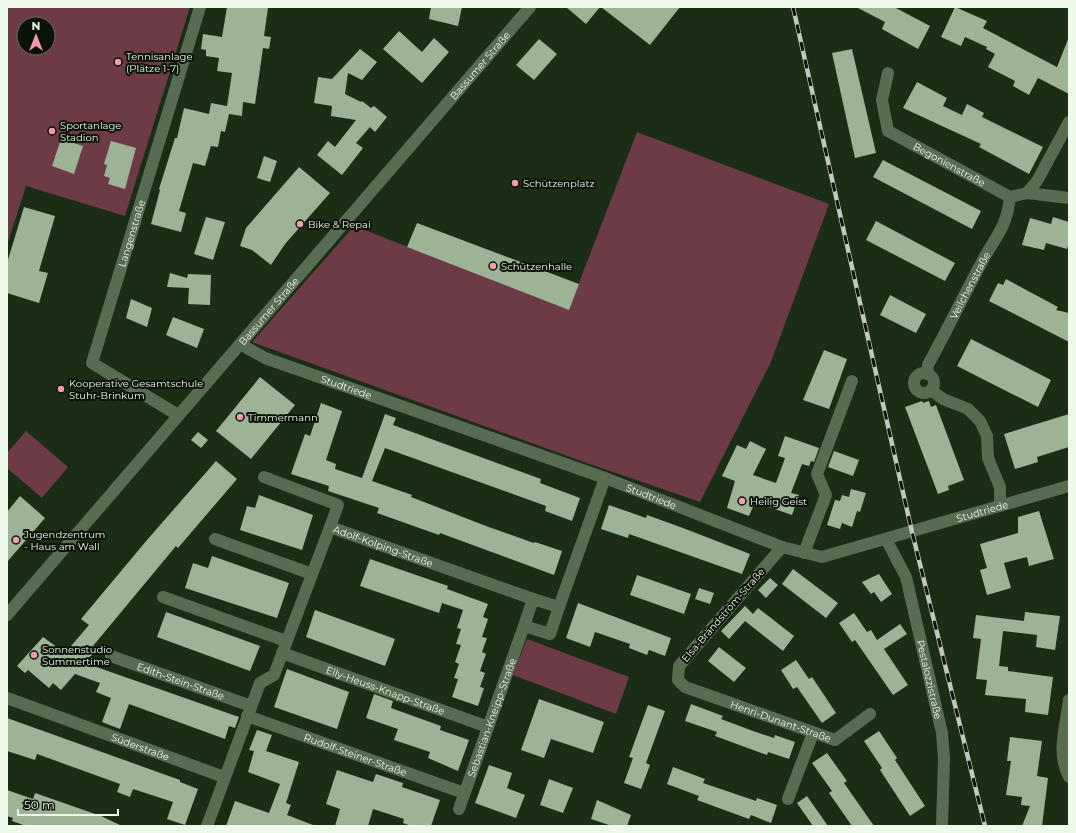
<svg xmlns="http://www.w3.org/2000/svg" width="1076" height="833" viewBox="0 0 1076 833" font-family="Montserrat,sans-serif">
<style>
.green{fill:#6c3b45;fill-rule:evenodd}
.building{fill:#9db395}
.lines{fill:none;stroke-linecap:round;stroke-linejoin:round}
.street{stroke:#586c51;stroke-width:12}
.secondary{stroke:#586c51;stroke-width:12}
.rail-casing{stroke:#bdcab9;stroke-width:4.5}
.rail{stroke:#0b1308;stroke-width:3;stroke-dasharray:9;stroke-linecap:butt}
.poi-dot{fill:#f39aac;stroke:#0b1308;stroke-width:1.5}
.labels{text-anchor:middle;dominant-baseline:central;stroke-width:4;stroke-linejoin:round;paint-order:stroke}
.poi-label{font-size:10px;fill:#edf9e9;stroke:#0b1308;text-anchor:start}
.street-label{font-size:10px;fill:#edf9e9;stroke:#0b1308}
</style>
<rect width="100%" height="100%" fill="#1b2d15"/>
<path class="green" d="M7,7h183l-65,209 -99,-30 -19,59zM24,24h24v24h-24z
M637,132l192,72 -58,158 -71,140 -113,-39 -335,-121 102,-116 215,83z
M26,431l42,36 -26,31 -35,-30v-15z
M527,639l102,38 -13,37 -103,-39z"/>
<path class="building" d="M227,7l41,1 -4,28 7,1 -2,12 -6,-1 -8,56 -12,-2 -1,14 -13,-2 -4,18 -4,-1 -3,16 -7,-1 -6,20 -12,-3 -14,48 7,2 -5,19 -30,-8 9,-34 -1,-1 16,-51h2l7,-30 25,6 2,-11 16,3 5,-33 -15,-2 2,-13 -13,-2v-6l-5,-1 2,-15 19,3z
M431,7h31l-4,19 -29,-7z
M566,7h34l-14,17z
M601,7h79l-30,38z
M856,7h38l36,19 -12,23 -36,-20 3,-7z
M955,7l32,14 -4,7 74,39 12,-30v57l-31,-16 -9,17 -16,-9 2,-5 -27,-14 7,-13 -9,-5 1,-2 -22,-10 -4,9 -20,-9z
M399,31l23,21 12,-14 15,14 -27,31 -39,-34z
M539,39l18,15 -23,26 -18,-15z
M360,49l17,13 -15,18 -14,-7 -3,21 16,8 1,-1 9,7 3,-2 13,11 -12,15 -5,-5 -14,16 7,5 -21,27 -25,-20 11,-14 7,6 21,-27 -25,-4 1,-10 -18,-3 4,-26 14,2z
M852,49l24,104 -21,5 -23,-105z
M917,82l30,16 -4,8 19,9 5,-11 17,9 -2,4 61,30 -14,27 -50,-27 2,-3 -78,-36z
M61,139l22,7 -9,28 -22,-8z
M111,141l25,7 -11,41 -17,-5 2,-6 -6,-2 3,-11 -3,-1z
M264,156l13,5 -7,21 -13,-4z
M883,160l98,51 -9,18 -99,-52z
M299,167l31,26 -45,51 -14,21 -19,-15 -12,-4 6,-18z
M24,207l31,9 -16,55 9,2 -9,30 -32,-10v-30z
M206,217l19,5 -12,38 -19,-6z
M1053,217l16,5v20l-2,7 -21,-6 -2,7 -22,-5 8,-27 21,6z
M876,221l79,42 -10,18 -79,-41z
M417,223l162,61 -10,26 -162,-63z
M170,273l17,5 1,-4 23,1 -1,30 -22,-1 1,-16 -22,-1z
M1006,279l52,28 -2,3 13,3v29l-80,-41 9,-18 5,2z
M890,295l36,19 -10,19 -36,-18z
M131,299l21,9 -5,19 -21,-9z
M173,317l31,12 -7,19 -31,-13z
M971,339l80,41 -13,27 -81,-41z
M824,350l23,9 -18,50 -26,-9z
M260,377l35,28 -44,54 -35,-28z
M922,401l1,2 6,-2 2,6 5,-2 28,75 -16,6 1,4 -11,4 -33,-87z
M321,403l21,8 -16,49 10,4 -1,5 27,9 23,-64 11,4 -3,7 148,54 -1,4 40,15 -8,23 -27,-10 1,-5 -161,-58 -13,33 40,14 -1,2 75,29 48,17 1,-1 27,9 -8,24 -114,-42 -1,2 -62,-22 2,-5 -51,-17 1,-5 -38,-12 14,-40 5,2z
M1069,414v33l-32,10 1,5 -23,7 -11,-35z
M198,432l10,8 -7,8 -10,-8z
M785,436l34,12 -5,14 -3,-1 -2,5 -7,-2 -11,29 8,2 -7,20 -37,-13 -6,14 -22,-8 8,-27 -13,-5 15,-31 9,4 4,-8 16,8 -13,26 23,8 9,-25 -7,-2z
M834,451l25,9 -6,16 -25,-9z
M216,461l21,18 -59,69 -2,-2 -83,100 4,3 -12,14 154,54 -4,11 -6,-2 -4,13 -96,-35 -9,25 -18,-7 9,-24 -15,-6 4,-9 -25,-9 -14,16 -8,-7 -4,5 -21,-18 -3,3 -8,-7 26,-29 22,16 24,-28 -8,-6 66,-79z
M851,489l15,4 -6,19 -3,-1 -5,16 -10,-4 -2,6 -13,-4 8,-25 5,1 2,-6 7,2z
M259,495l54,20 -11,35 -62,-20 7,-24 8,2z
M20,496l25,22 -38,44v-50z
M609,505l37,13 1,-3 36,13 67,26 -8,20 -113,-40 -1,4 -27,-9z
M1039,511l15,48 -25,7 -2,-9 -23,6 7,25 -24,7 -7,-25 7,-2 -7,-24 38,-11v-16z
M212,556l77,27 -12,35 -92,-30 8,-25 15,5z
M370,559l78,27 -1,3 41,15 -5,13 5,2 -6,18 5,1 -5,14 4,2 -6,17 5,2 -5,14 4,1 -6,18 -26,-9 6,-18 -4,-1 5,-14 -4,-2 6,-17 -5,-1 5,-15 -4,-1 6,-18 -21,-7 -3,10 -79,-27z
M793,569l45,34 -12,15 -44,-34z
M879,574l13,20 -11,8 -7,-10 -3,2 -9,-12z
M637,575l54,19 -7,20 -54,-19z
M770,578l8,7 -12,13 -8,-8z
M699,588l15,5 -4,11 -15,-5z
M578,603l93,35 -6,18 -16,-6 -2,5 -18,-7 1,-4 -35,-12 -5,15 -24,-9z
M745,606l8,8 5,-6 36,28 -11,15 -38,-30 -16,18 -8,-8z
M315,610l80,29 -10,27 -79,-29z
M166,612l94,34 -10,25 -93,-34z
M1025,612l35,4 -5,34 -19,-3 1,-12 -34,-4 -4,35 9,1v4l45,6 -5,38 -23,-3 1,-13 -41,-4 2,-15 -11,-1 5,-40 -8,-1 3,-23 48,6z
M854,613l13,19 4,-2 6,10 23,-16 7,10 -23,15 24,36 -15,10 -38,-55 -3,2 -13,-19z
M719,647l27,21 -12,14 -26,-21z
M796,660l13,19 3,-2 24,36 -14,10 -25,-36 -4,2 -12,-19z
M287,669l62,23 -12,37 -63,-22z
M374,694l19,7 -2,7 50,18 -1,4 29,10 -11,31 -30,-13 2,-6 -36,-12 4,-11 -32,-11z
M539,699l65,23 -11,31 -42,-14 -7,19 -23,-8z
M691,704l32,12 -2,3 32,12 21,7 1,-3 20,7 -6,17 -21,-7 -1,3 -52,-19 2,-4 -32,-11z
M648,705l17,6 -19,52 4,2 -9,24 -17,-6 9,-25 -4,-1z
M7,718l173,62v2l18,7 -13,36 -18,-6 6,-17 -40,-13 -3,8 -13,-5 3,-8 -83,-30 -2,6 -28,-9z
M257,730l15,5 -6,16 33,11 -13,41 5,2 -4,10 26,10v1h-87l9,-25 34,12 11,-29 -32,-12 6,-21 -5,-1z
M879,731l18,27 -2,2 30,46 -15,10 -30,-46 2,-2 -18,-27z
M1010,737l32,4 -5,35 11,2 -6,48h-20l8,-20 -9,-1 1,-8 -16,-2 5,-34h-4z
M827,753l20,28 -3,2 30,43h-22l-23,-33 3,-2 -20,-28z
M489,765l23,8 -5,15 18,7 -9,23 -41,-15z
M673,767l32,12 -2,4 53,18 1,-3 20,7 -6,18 -20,-8 -2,4 -52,-19 2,-4 -32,-12z
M337,770l36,12 3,-8 27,9 -1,4 38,13 -9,26h-20l-8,-3 1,-4 -31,-10 -5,17h-33l5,-17 -14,-5z
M549,779l24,9 -10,25 -23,-8z
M7,790l26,9 2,-6 66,23 21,10h-96l-14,-5 1,-3 -6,-2z
M807,796l21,30h-15l-16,-23z
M597,800l34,15 -4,11h-15l-21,-7z"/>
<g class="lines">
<g class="street">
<path id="s1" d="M888,73l-6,27 6,31 122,66 17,-4 42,5"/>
<path d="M1027,193l10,-12 32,-59"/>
<path id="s2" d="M240,344l25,14 340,120 177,69 40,10 247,-71"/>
<circle cx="924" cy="383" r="10"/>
<path id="s3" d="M927,374l1,-9c19,-35 37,-72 56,-107 13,-23 23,-32 26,-61"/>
<path d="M931,390l12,9 25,10 12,12 7,15 1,22 12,29v19"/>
<path id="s4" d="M178,415l-86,-52 108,-356"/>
<path id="s5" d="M264,477l74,28 -8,22 203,72"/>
<path d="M215,539l97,35"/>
<path id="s6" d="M886,539l20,38 36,156 2,26 -2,67"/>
<path id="s7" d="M782,547l-103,119 -1,14 7,7 150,53 35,-26"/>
<path d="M804,553l22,-58 -9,-21 35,-93"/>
<path d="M163,597l123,44"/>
<path d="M559,607l46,-129"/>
<path id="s8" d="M282,653l206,74"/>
<path id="s9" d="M111,656l140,50"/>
<path id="s10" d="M7,698l217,79"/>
<path d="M1069,700c-3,25 -13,53 0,77"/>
<path id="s11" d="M247,716l217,77"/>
<path d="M788,799l25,-66"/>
<path id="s12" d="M459,809l65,-183 26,8 9,-27 -26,-8 -9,27"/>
<path d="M207,826l53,-143 14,-8 56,-148"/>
</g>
<path class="secondary" id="s13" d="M7,615l523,-608"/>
<defs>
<path id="rail" d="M793,7l119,525 73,294"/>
</defs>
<use href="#rail" class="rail-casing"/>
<use href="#rail" class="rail"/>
</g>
<g class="poi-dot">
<circle cx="118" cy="62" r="4"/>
<circle cx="52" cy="131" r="4"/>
<circle cx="515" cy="183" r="4"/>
<circle cx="300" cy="224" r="4"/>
<circle cx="493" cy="266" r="4"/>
<circle cx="61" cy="389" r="4"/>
<circle cx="240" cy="417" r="4"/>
<circle cx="742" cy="501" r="4"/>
<circle cx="16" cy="540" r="4"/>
<circle cx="34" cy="655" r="4"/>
</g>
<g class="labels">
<g class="poi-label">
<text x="126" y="56">Tennisanlage<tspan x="126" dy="12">(Plätze 1-7)</tspan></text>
<text x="60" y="125">Sportanlage<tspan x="60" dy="12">Stadion</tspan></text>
<text x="523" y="183">Schützenplatz</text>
<text x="308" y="224">Bike &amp; Repai</text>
<text x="501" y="266">Schützenhalle</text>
<text x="69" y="383">Kooperative Gesamtschule<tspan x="69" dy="12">Stuhr-Brinkum</tspan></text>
<text x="248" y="417">Timmermann</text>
<text x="750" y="501">Heilig Geist</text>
<text x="24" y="534">Jugendzentrum<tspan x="24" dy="12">- Haus am Wall</tspan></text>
<text x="42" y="649">Sonnenstudio<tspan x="42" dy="12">Summertime</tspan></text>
</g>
<g class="street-label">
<text stroke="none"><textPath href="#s13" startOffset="725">Bassumer Straße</textPath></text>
<text stroke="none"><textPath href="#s1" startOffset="129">Begonienstraße</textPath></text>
<text stroke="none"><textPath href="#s4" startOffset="236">Langenstraße</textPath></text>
<text stroke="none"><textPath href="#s3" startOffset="99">Veilchenstraße</textPath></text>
<text stroke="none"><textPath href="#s13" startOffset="401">Bassumer Straße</textPath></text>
<text stroke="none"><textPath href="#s2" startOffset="115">Studtriede</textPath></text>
<text stroke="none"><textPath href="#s2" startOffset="439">Studtriede</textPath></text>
<text stroke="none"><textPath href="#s2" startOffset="787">Studtriede</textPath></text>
<text stroke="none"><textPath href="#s5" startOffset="159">Adolf-Kolping-Straße</textPath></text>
<text transform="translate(723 615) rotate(-49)">Elsa-Brändström-Straße</text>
<text stroke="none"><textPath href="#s6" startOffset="148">Pestalozzistraße</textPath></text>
<text stroke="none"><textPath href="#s9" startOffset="74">Edith-Stein-Straße</textPath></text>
<text stroke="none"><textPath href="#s8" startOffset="110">Elly-Heuss-Knapp-Straße</textPath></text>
<text stroke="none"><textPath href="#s12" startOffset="97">Sebastian-Kneipp-Straße</textPath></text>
<text stroke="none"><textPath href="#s7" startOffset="283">Henri-Dunant-Straße</textPath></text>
<text stroke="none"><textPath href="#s10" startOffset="142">Süderstraße</textPath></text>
<text stroke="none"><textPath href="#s11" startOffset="115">Rudolf-Steiner-Straße</textPath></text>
</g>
</g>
<rect width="1076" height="833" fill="none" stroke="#edf9e9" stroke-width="16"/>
<g transform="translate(36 36)"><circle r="19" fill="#0b1308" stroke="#656f62"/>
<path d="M0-3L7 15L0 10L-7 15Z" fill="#f39aac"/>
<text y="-6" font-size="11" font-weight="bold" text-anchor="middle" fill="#edf9e9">N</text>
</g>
<path d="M18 809v6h100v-6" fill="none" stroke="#edf9e9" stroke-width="2"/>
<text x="24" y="809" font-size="12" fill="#edf9e9" stroke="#0b1308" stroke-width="3" paint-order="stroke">50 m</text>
</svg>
